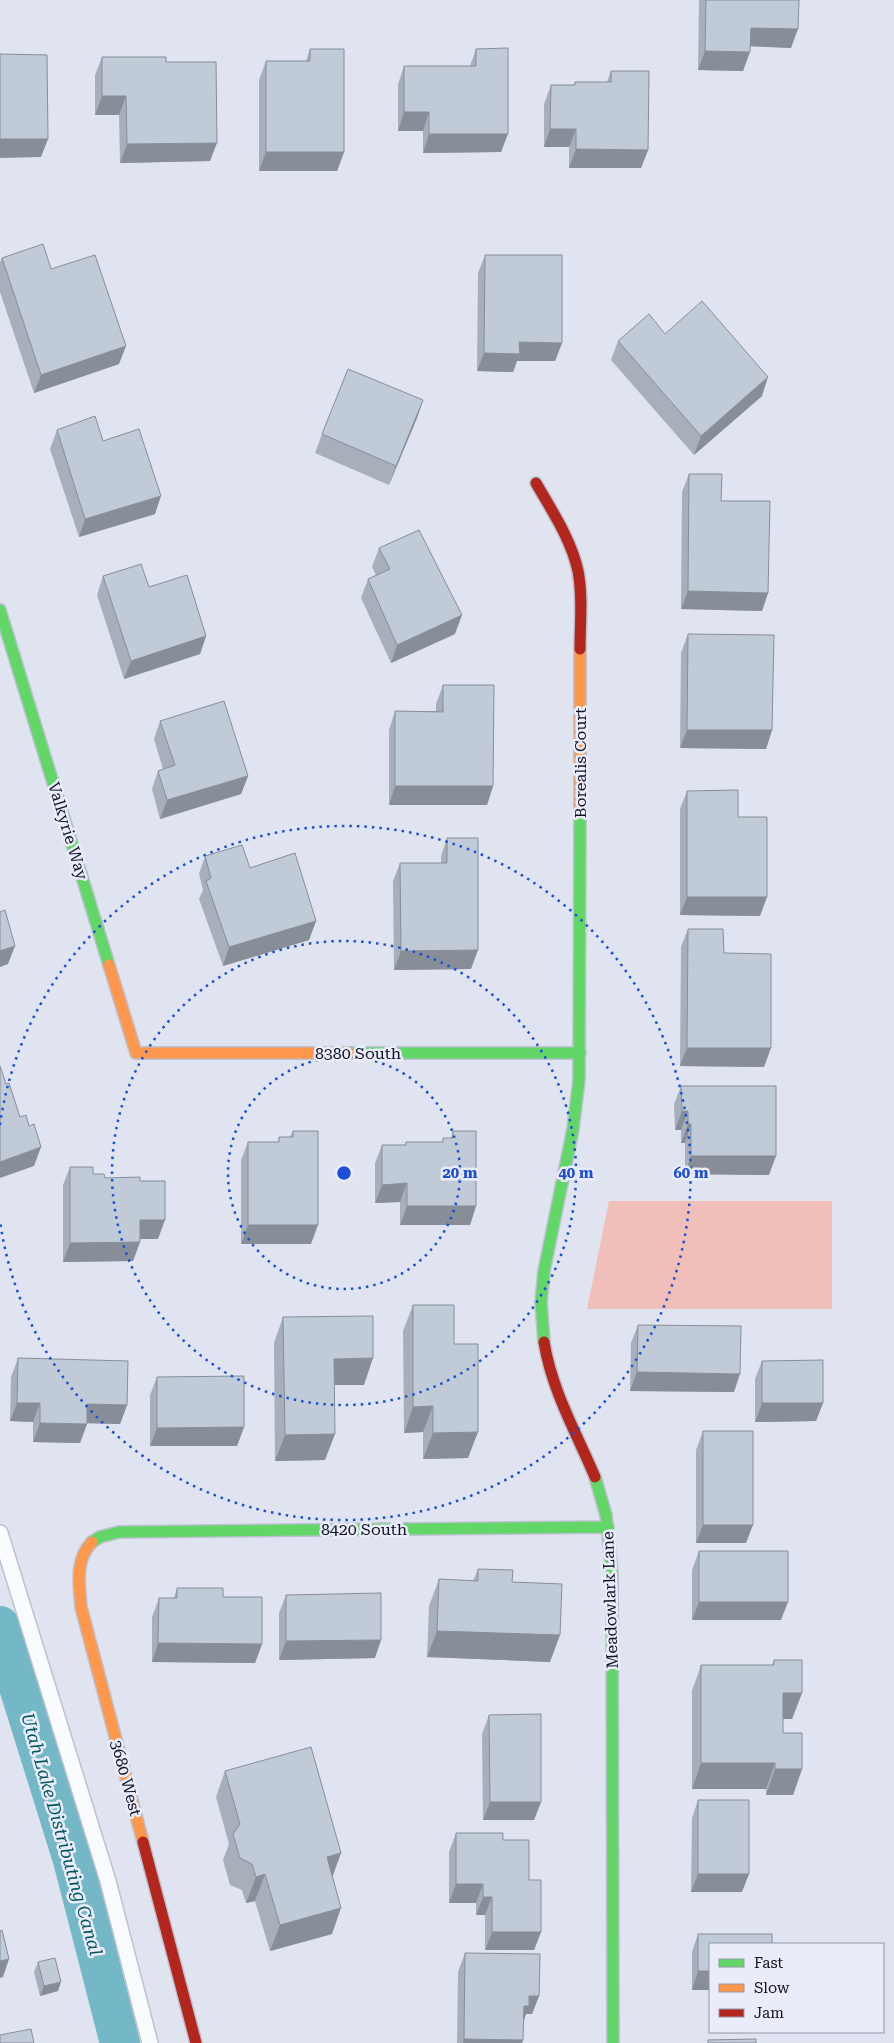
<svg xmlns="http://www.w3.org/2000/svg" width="894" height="2043" viewBox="0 0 894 2043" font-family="'Roboto Serif',serif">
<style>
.green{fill:#f0bfb9}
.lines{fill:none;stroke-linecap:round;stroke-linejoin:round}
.canal{stroke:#74b7c7;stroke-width:40}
.lane-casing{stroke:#bcc1d0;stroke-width:18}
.fast-casing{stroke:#bcc1d0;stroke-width:14}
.slow-casing{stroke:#bcc1d0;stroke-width:14}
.jam-casing{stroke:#bcc1d0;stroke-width:14}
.lane{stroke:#fafbfd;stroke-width:15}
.fast{stroke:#63d668;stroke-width:11}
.slow{stroke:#ff974d;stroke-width:11}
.jam{stroke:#b3261e;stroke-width:11}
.wall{fill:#a6afba}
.shaded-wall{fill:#878e97}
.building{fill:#c1cbd8;stroke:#878e97}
.ring{fill:none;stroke:#1d4ed8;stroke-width:2.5;stroke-dasharray:2.5 5}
.labels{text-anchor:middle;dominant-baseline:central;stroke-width:5;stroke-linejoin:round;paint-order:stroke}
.street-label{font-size:16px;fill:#0d1124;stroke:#eaedf9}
.water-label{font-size:18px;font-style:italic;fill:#005563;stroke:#eaedf9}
.centre{fill:#1d4ed8;stroke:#eaedf9;stroke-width:2.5}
.ring-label{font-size:15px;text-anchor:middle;font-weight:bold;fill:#1d4ed8;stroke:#eaedf9;stroke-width:5;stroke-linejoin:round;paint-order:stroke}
</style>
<rect width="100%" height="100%" fill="#dfe4f0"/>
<path class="green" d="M609,1201h223v108h-245z"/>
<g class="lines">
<path class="canal" d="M0,1626l73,234 47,183"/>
<defs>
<path id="lane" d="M0,1533l108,348 42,162"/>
<path id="fast" d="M0,610l109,355
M349,1053h231
M544,1342l-3,-40 3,-31 29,-142 6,-49 1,-270
M595,1477l11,38 6,59 1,469
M92,1542l8,-5 19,-5 489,-5"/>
<path id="slow" d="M580,810v-161
M109,965l27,88h213
M92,1542c-17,17 -13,42 -11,65l62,235"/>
<path id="jam" d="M536,483c16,28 35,56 42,88 5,25 2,52 2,78
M544,1342c8,49 32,90 51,135
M143,1842l53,201"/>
</defs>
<use href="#lane" class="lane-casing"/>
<use href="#fast" class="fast-casing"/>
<use href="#slow" class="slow-casing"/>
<use href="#jam" class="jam-casing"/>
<use href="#lane" class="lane"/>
<use href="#fast" class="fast"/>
<use href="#slow" class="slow"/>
<use href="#jam" class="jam"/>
</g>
<path class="wall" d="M699,0h100l-8,48 -41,-2 -7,25 -45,-1z
M310,49l34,103 -7,19h-78v-91l7,-19h40z
M476,49l25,103 -78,1v-22h-25v-47l6,-18h66z
M102,57l64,5 44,99 -90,2 -1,-48h-24v-40z
M611,71l37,79 -7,18h-72v-21h-25v-43l7,-19h23l1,-3h32z
M485,255l77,88 -7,18h-38l-4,11 -36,-1 1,-98z
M2,258l49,11 68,95 -85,29 -34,-101v-30z
M665,334l97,62 -68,59 -83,-95 7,-19z
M423,400l-6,18 -28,67 -74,-32 7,-19z
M57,430l46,11 52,73 -76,23 -29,-88z
M689,474l32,27 47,92 -6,18 -81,-2 1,-117z
M379,548l76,86 -64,29 -30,-65 7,-19 8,-4 -4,-8z
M103,576l46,11 57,49 -6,18 -76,25 -27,-84z
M688,634l84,96 -6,19 -86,-1 1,-95z
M443,685l50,101 -6,19h-98v-75l6,-19h41v-7z
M160,721l88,55 -7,18 -81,25 -8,-30 6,-18 5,-2 -9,-30z
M687,791l51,26 22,99 -80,-1v-106z
M447,838l24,131 -77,1 -1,-89 7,-18h41v-7z
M205,856l45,12 66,53 -7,19 -86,26 -24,-67 4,-9 -4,-16z
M688,929l36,24 40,114 -84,-1 1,-119z
M681,1086l88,89 -84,-1v-31h-4v-13h-6l-1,-26z
M293,1131l18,113h-70v-84l7,-18h30l1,-5h11z
M453,1131l23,75 -6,19h-70v-23l-25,1v-40l7,-18h23l1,-3h36l1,-4h8z
M70,1167l35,11 35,3 18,58h-18v3l-7,19 -70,1v-77z
M413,1305l41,39 14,114 -45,1v-27l-19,1 -1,-102z
M283,1317l81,68h-30l-9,75 -50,1 -1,-118z
M638,1325l96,67 -104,-1 1,-48z
M18,1358l109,47 -7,19 -33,-1 -7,20 -47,-1v-20l-23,-1 1,-44z
M762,1361l61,42 -7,18 -61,1v-43z
M157,1377l87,50 -7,19h-87v-51z
M703,1431l43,112h-50v-93z
M699,1551l82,69h-89v-50z
M478,1569l34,13 38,80 -123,-5 2,-51 10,-27 34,2z
M177,1588l46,9 39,47 -7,19 -103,-1v-45l7,-19h15z
M286,1595l89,63 -96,2v-47z
M774,1660l28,33 -10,26h-9v14l19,36 -9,26h-27v-6h-74v-98l9,-26h71z
M489,1715l52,87 -7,18h-51l-1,-86z
M225,1771l116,82 -8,23 -1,58 -62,17 -15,-50 -9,2 -4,-13 -12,-5 -7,-25 6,-16 -13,-47z
M698,1800l44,92h-51l1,-74z
M456,1833l47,7 26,40 12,52 -7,18h-49v-35h-9v-12h-27v-51z
M698,1934l12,10v46h-18v-38z
M465,1953l74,43 -7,18h-6l-2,6 -2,23h-65l1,-71z
M38,1962l20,29 -18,5 -6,-24z"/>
<path class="shaded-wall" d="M751,28l47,1 -7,19 -47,-2z
M705,51l45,1 -7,19 -45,-1z
M102,96h24l-7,19h-24z
M404,112h25l-6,19h-25z
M550,129h26l-7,18h-25z
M429,134h79l-7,18 -78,1z
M0,139h48l-7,18 -41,1z
M217,143l-7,18 -90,2 7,-19z
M576,149l72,1 -7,18h-72z
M266,152h78l-7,19h-78z
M519,342l43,1 -7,18h-38l-4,11 -36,-1 7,-18z
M126,346l-7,18 -85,29 7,-18z
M768,377l-6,19 -68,59 7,-19z
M423,400l-6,18 -28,67 7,-19z
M161,496l-6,18 -76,23 6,-18z
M688,591l80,2 -6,18 -81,-2z
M462,615l-7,19 -64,29 6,-18z
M206,636l-6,18 -76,25 7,-18z
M687,730h85l-6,19 -86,-1z
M248,776l-7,18 -81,25 7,-19z
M395,786h98l-6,19h-98z
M687,897h80l-7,19 -80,-1z
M316,921l-7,19 -86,26 6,-19z
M15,946l-7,18 -8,3v-16z
M478,950l-7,19 -77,1 7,-19z
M687,1048h84l-7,19 -84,-1z
M682,1111h6l-7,19h-6z
M688,1124h3l-6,19h-4z
M41,1147l-7,19 -34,12v-16z
M691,1156h85l-7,19 -84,-1z
M407,1183l-7,19 -25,1 7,-18z
M407,1206h69l-6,19h-70z
M140,1220h25l-7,19h-25z
M248,1225h70l-7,19h-70z
M140,1242l-7,19 -70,1 7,-19z
M373,1358l-9,27h-40l10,-26z
M637,1372l103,2 -6,18 -104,-1z
M17,1403h23l-7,19 -23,-1z
M762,1403h61l-7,18 -61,1z
M87,1404l40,1 -7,19 -40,-1z
M433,1406l-10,26 -19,1 9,-26z
M40,1423l47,1 -7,19 -47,-1z
M244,1427l-7,19h-87l7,-18z
M478,1432l-10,26 -45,1 10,-26z
M335,1434l-10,26 -50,1 10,-26z
M703,1525h50l-7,18h-50z
M699,1602h89l-7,18h-89z
M437,1631l123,4 -10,27 -123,-5z
M381,1640l-6,18 -96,2 7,-19z
M158,1643l104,1 -7,19 -103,-1z
M783,1693h19l-10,26h-19z
M701,1763h74l-9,26h-74z
M775,1769h27l-9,26h-27z
M490,1802h51l-7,18h-51z
M341,1853l-10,26 -4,-22z
M265,1874l-10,27 -9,2 10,-26z
M698,1874h51l-7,18h-51z
M456,1884h27l-7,19h-27z
M483,1897h9l-7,18h-9z
M341,1908l-9,26 -62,17 10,-26z
M492,1932h49l-7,18h-49z
M9,1959l-6,18 -3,1v-17z
M698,1971h12v19h-18z
M61,1982l-3,9 -18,5 4,-10z
M529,1996h10l-7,18h-6l-4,11 2,-19z
M464,2039l59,1 -1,3h-59z"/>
<path class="building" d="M706,0h93l-1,29 -47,-1 -1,24 -45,-1z
M508,48v86h-79v-22h-25v-46h72v-17z
M310,49h34v103h-78v-91h44z
M0,54l47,1 1,84h-48z
M102,57h64v5h50l1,81 -90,1 -1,-48h-24z
M611,71h38l-1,79 -72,-1v-20h-26l1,-44h24v-3h36z
M43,244l8,25 44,-14 31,91 -85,29 -39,-117z
M485,255h77v88l-43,-1 1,12 -36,-1z
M702,301l66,76 -67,59 -83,-95 31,-27 16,20z
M348,369l75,31 -27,66 -74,-32z
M95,416l8,25 36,-12 22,67 -76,23 -28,-89z
M689,474h33l-1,27h49l-2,92 -80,-2z
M419,530l43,85 -65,30 -29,-66 22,-10 -11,-21z
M141,564l8,23 38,-12 19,61 -75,25 -28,-85z
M688,634l86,1 -2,95h-85z
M443,685h51l-1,101h-98v-75l48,1z
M224,701l24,75 -81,24 -9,-29 17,-6 -15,-44z
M738,790v27h29v80h-80v-106z
M447,838h31v112l-77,1 -1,-88h47z
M242,845l8,23 45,-15 21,68 -87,26 -23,-66 5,-3 -6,-22z
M5,910l10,36 -15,5v-39z
M688,929h35l1,24 47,1v94h-84z
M0,1066l6,18 3,-1 11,34 6,-2 3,11 5,-2 7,23 -41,15z
M681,1086h95v70h-85v-32h-3v-13h-6z
M293,1131h25v94h-70v-83h31v-5h14z
M453,1131h23v75h-69v-23l-25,2v-40h24v-3h37v-4h10z
M70,1167h23v7h11l1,4 35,-1v4h25v39h-25v22l-70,1z
M413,1305h41v39h24v88l-45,1v-27l-20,1z
M373,1316v42l-39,1 1,75 -50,1 -2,-118z
M638,1325l103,1 -1,48 -103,-2z
M18,1358l110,3 -1,44 -40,-1v20l-47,-1v-20h-23z
M823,1360v43h-61v-42z
M244,1376v51l-87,1v-51z
M703,1431h50v94h-50z
M699,1551h89v51h-89z
M478,1569l35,1 -1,12 50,2 -2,51 -123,-4 2,-52 39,2z
M177,1588h46v9h39v47l-104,-1 1,-45h18z
M381,1593v47l-95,1v-46z
M774,1660h28v33h-19v40h19v36h-27v-6h-74v-98h73z
M541,1714v88h-51l-1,-87z
M311,1747l30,106 -14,4 14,51 -61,17 -15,-51 -9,3 -4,-13 -12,-6 -7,-24 7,-10 -15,-53z
M698,1800h51v74h-51z
M456,1833h47v7h26v40h12v52h-49v-35h-9v-13h-27z
M2,1930l7,29 -9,2v-30z
M698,1934h74v10h-62v27h-12z
M465,1953l75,1 -1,42h-10v10h-5l-1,34 -59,-1z
M55,1958l6,24 -17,4 -6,-24z
M31,2029l3,14h-34v-8z
M756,2039v4h-48v-3z"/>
<g class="ring">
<circle cx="344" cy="1173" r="116"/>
<circle cx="344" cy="1173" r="232"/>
<path d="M0 1125A347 347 0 1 1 0 1221"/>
</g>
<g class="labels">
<g class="street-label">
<text transform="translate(580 763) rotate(-90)">Borealis Court</text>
<text transform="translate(68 831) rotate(73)">Valkyrie Way</text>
<text x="358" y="1053">8380 South</text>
<text x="364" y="1529">8420 South</text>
<text transform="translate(610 1600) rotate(-92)">Meadowlark Lane</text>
<text transform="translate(126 1778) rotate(75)">3680 West</text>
</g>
<g class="water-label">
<text transform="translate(62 1834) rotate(74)">Utah Lake Distributing Canal</text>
</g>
</g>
<circle cx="344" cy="1173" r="8" class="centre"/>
<g class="ring-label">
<text x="460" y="1178">20 m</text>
<text x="576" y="1178">40 m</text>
<text x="691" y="1178">60 m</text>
</g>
<rect x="709" y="1943" width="175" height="90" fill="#eaedf9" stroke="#9295a4"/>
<rect x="719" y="1959" width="25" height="8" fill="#63d668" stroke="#9295a4"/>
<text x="754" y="1968" font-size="15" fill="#0d1124">Fast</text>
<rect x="719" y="1984" width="25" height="8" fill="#ff974d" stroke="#9295a4"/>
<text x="754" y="1993" font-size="15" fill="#0d1124">Slow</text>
<rect x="719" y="2009" width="25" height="8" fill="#b3261e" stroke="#9295a4"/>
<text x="754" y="2018" font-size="15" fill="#0d1124">Jam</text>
</svg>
